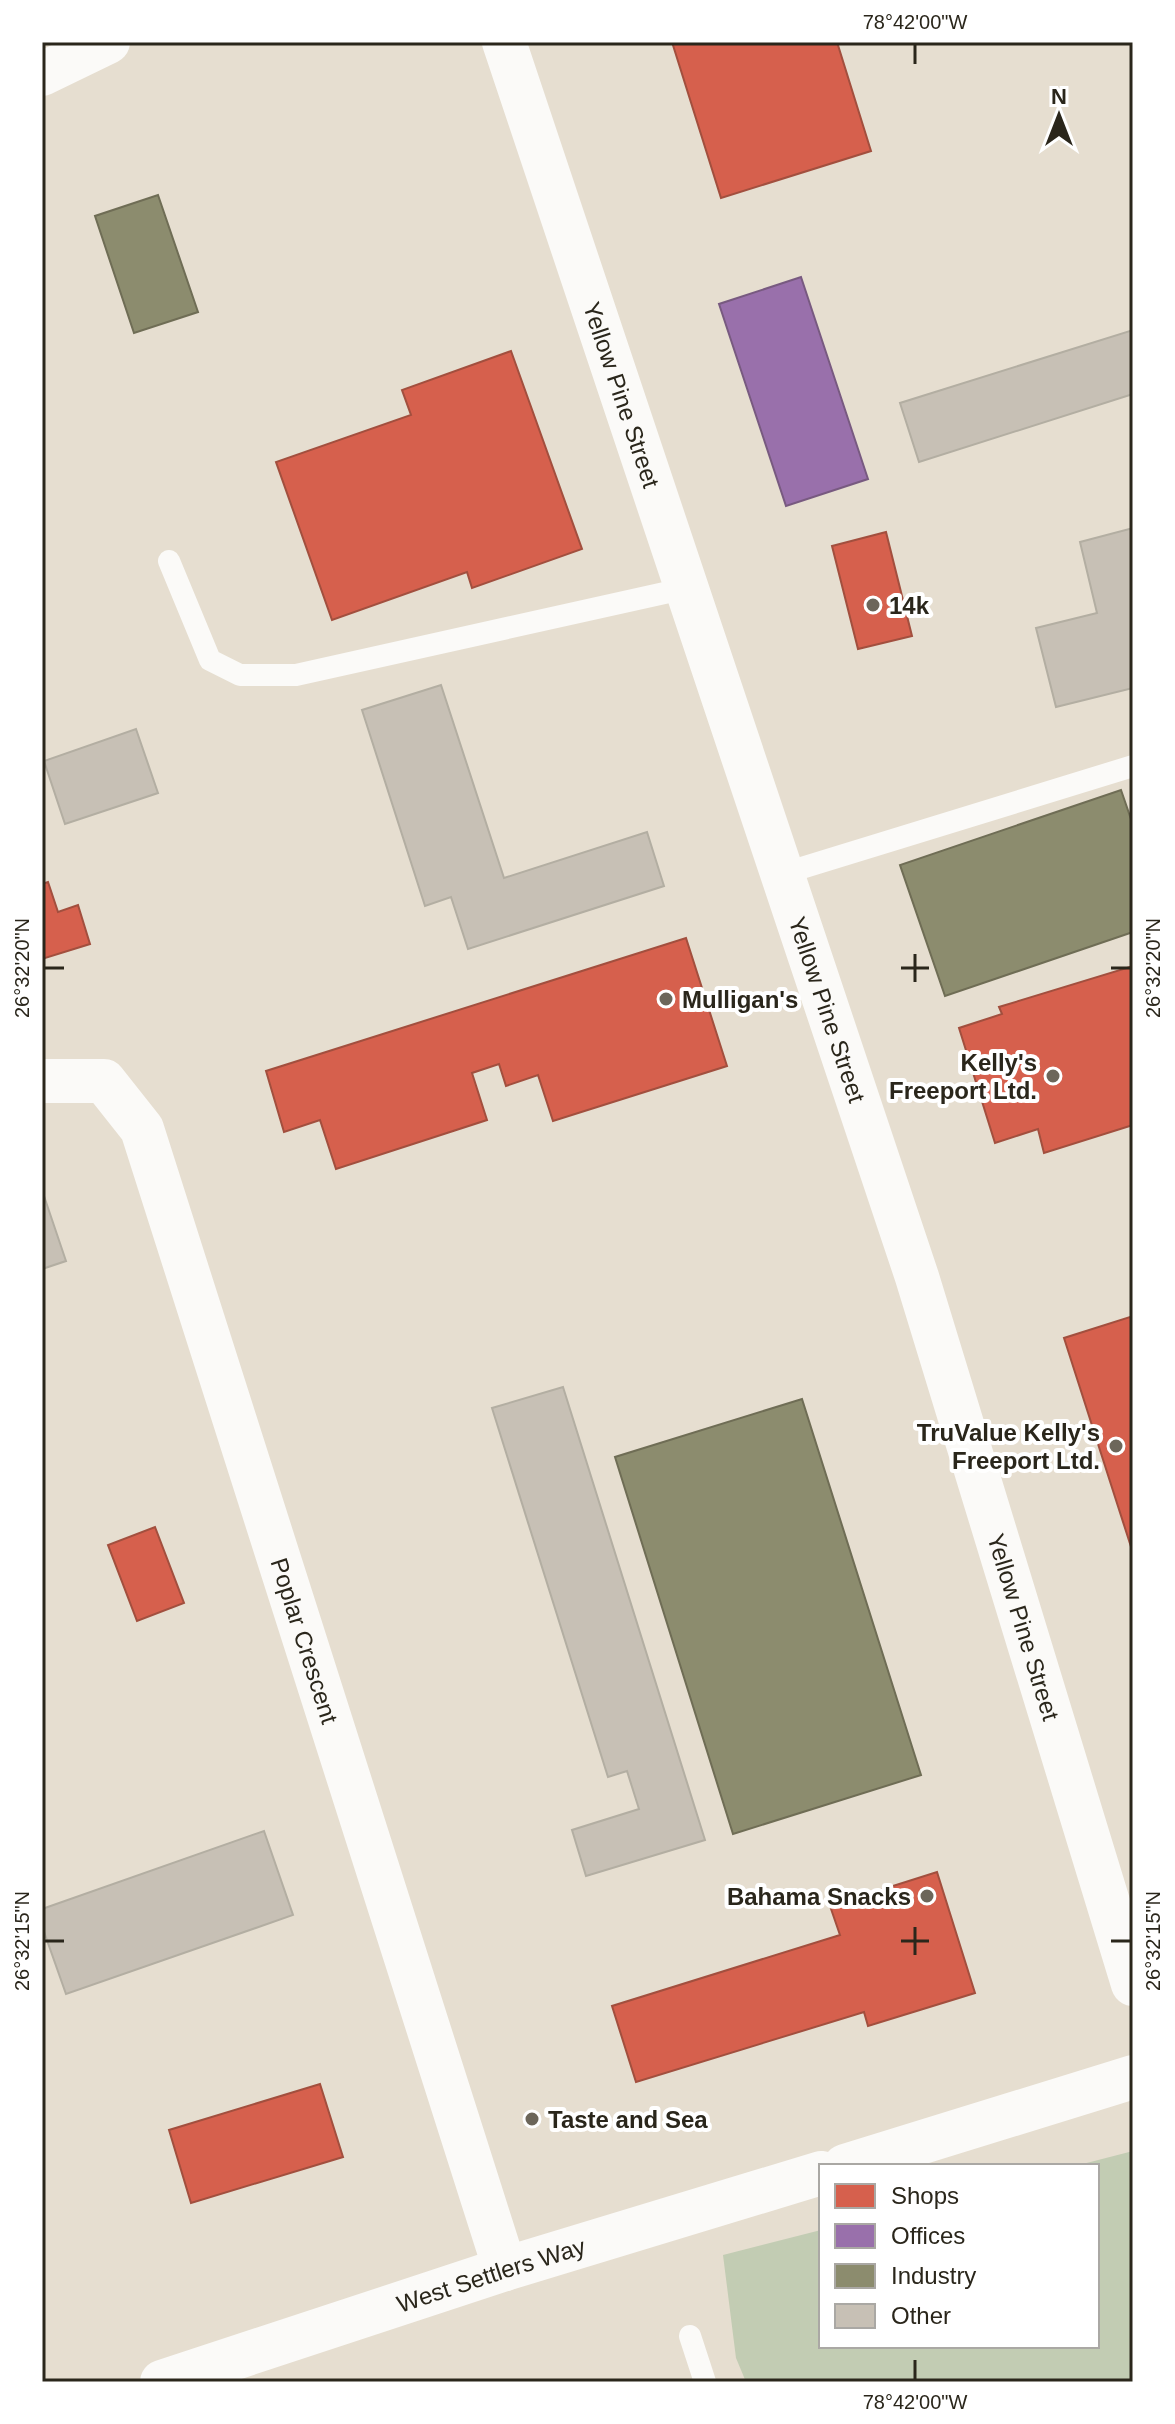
<svg xmlns="http://www.w3.org/2000/svg" width="1175" height="2424" viewBox="0 0 1175 2424" font-family="Helvetica,sans-serif">
<style>
.forest{fill:#c2ccb3}
.shops{fill:#d6604d;stroke:#a24f3e;stroke-width:2}
.offices{fill:#9970ab;stroke:#785a80;stroke-width:2}
.industry{fill:#8c8c6e;stroke:#6f6d55;stroke-width:2}
.building{fill:#c7c0b5;stroke:#b3aea2;stroke-width:2}
.lines{fill:none;stroke-linecap:round;stroke-linejoin:round}
.service{stroke:#fbfaf8;stroke-width:22}
.minor{stroke:#fbfaf8;stroke-width:44}
.ticks{fill:none;stroke:#2a261b;stroke-width:3}
.poi-dot{fill:#6c665a;stroke:#fff;stroke-width:3}
.labels{text-anchor:middle;dominant-baseline:central;stroke-width:8;stroke-linejoin:round;paint-order:stroke}
.street-label{font-size:24px;fill:#2a261b;stroke:#fff}
.poi-label{font-size:24px;font-weight:bold;fill:#2a261b;stroke:#fff;text-anchor:start}
.neatline{fill:none;stroke:#2a261b;stroke-width:3}
.ticks-label{font-size:20px;text-anchor:middle;fill:#2a261b}
</style>
<rect width="100%" height="100%" fill="#e6ded0"/>
<path class="forest" d="M1133,2151v231h-387l-10,-24 -13,-103 98,-25v116h276v-180h-22z"/>
<path class="shops" d="M672,42h165l34,109 -150,47z
M511,351l71,198 -110,39 -5,-16 -135,48 -56,-158 135,-47 -9,-25z
M886,532l26,104 -54,13 -26,-103z
M48,882l10,30 20,-7 12,39 -48,15v-75z
M686,938l41,128 -174,55 -15,-46 -32,11 -7,-22 -27,9 15,47 -151,49 -16,-49 -36,12 -18,-61z
M1133,966v159l-89,28 -6,-24 -43,14 -36,-115 43,-14 -3,-7z
M1133,1316v237l-69,-215z
M155,1527l29,76 -47,18 -29,-76z
M937,1872l38,121 -107,33 -4,-14 -228,70 -24,-76 228,-71 -10,-29z
M320,2084l23,73 -152,46 -22,-73z"/>
<path class="offices" d="M801,277l67,202 -82,27 -67,-202z"/>
<path class="industry" d="M158,195l40,117 -64,21 -39,-117z
M1121,790l12,35v107l-188,64 -45,-131z
M802,1399l119,376 -188,59 -118,-377z"/>
<path class="building" d="M1133,330v64l-214,68 -19,-59z
M1133,528v160l-77,19 -20,-79 61,-15 -17,-71z
M441,685l63,193 143,-46 17,54 -196,63 -17,-52 -26,9 -63,-196z
M136,729l22,64 -93,31 -21,-63z
M44,1196l22,65 -24,8v-72z
M563,1387l142,453 -119,36 -14,-46 67,-21 -12,-38 -19,6 -116,-369z
M264,1831l29,84 -227,79 -24,-68v-17z"/>
<g class="lines">
<path class="service" d="M169,561l41,99 30,15h56l391,-87
M782,874l351,-108
M690,2336l15,46"/>
<g class="minor">
<path id="s1" d="M504,42l413,1235 216,707"/>
<path d="M42,74l66,-32"/>
<path id="s2" d="M42,1081h62l38,48 363,1140"/>
<path d="M845,2166l288,-89"/>
<path id="s3" d="M162,2382l343,-113 316,-96"/>
</g>
</g>
<path class="ticks" d="M915,44v20M915,954v28M44,968h20M901,968h28M1111,968h20M915,1927v28M44,1941h20M901,1941h28M1111,1941h20M915,2360v20"/>
<g class="poi-dot">
<circle cx="873" cy="605" r="8"/>
<circle cx="666" cy="999" r="8"/>
<circle cx="1053" cy="1076" r="8"/>
<circle cx="1116" cy="1446" r="8"/>
<circle cx="927" cy="1896" r="8"/>
<circle cx="532" cy="2119" r="8"/>
</g>
<g class="labels">
<g class="street-label">
<text stroke="none"><textPath href="#s1" startOffset="372">Yellow Pine Street</textPath></text>
<text stroke="none"><textPath href="#s1" startOffset="1020">Yellow Pine Street</textPath></text>
<text stroke="none"><textPath href="#s1" startOffset="1668">Yellow Pine Street</textPath></text>
<text stroke="none"><textPath href="#s2" startOffset="660">Poplar Crescent</textPath></text>
<text stroke="none"><textPath href="#s3" startOffset="346">West Settlers Way</textPath></text>
</g>
<g class="poi-label">
<text x="889" y="605">14k</text>
<text x="682" y="999">Mulligan's</text>
<text x="1037" y="1062" text-anchor="end">Kelly's<tspan x="1037" dy="28">Freeport Ltd.</tspan></text>
<text x="1100" y="1432" text-anchor="end">TruValue Kelly's<tspan x="1100" dy="28">Freeport Ltd.</tspan></text>
<text x="911" y="1896" text-anchor="end">Bahama Snacks</text>
<text x="548" y="2119">Taste and Sea</text>
</g>
</g>
<rect width="1175" height="2424" fill="none" stroke="#ffffff" stroke-width="88"/>
<rect x="819" y="2164" width="280" height="184" fill="#ffffff" stroke="#aaa8a4" stroke-width="2"/>
<rect x="835" y="2184" width="40" height="24" fill="#d6604d" stroke="#aaa8a4" stroke-width="2"/>
<text x="891" y="2204" font-size="24" fill="#2a261b">Shops</text>
<rect x="835" y="2224" width="40" height="24" fill="#9970ab" stroke="#aaa8a4" stroke-width="2"/>
<text x="891" y="2244" font-size="24" fill="#2a261b">Offices</text>
<rect x="835" y="2264" width="40" height="24" fill="#8c8c6e" stroke="#aaa8a4" stroke-width="2"/>
<text x="891" y="2284" font-size="24" fill="#2a261b">Industry</text>
<rect x="835" y="2304" width="40" height="24" fill="#c7c0b5" stroke="#aaa8a4" stroke-width="2"/>
<text x="891" y="2324" font-size="24" fill="#2a261b">Other</text>
<g transform="translate(1059 116)" stroke="#ffffff" stroke-width="6" paint-order="stroke">
<path d="M0-6L14 30L0 20L-14 30Z" fill="#2a261b"/>
<text y="-12" font-size="22" font-weight="bold" text-anchor="middle" fill="#2a261b">N</text>
</g>
<rect x="44" y="44" width="1087" height="2336" class="neatline"/>
<g class="ticks-label">
<text x="915" y="29">78°42'00"W</text>
<text transform="translate(22 968) rotate(-90)" y="7">26°32'20"N</text>
<text transform="translate(1153 968) rotate(-90)" y="7">26°32'20"N</text>
<text transform="translate(22 1941) rotate(-90)" y="7">26°32'15"N</text>
<text transform="translate(1153 1941) rotate(-90)" y="7">26°32'15"N</text>
<text x="915" y="2409">78°42'00"W</text>
</g>
</svg>
